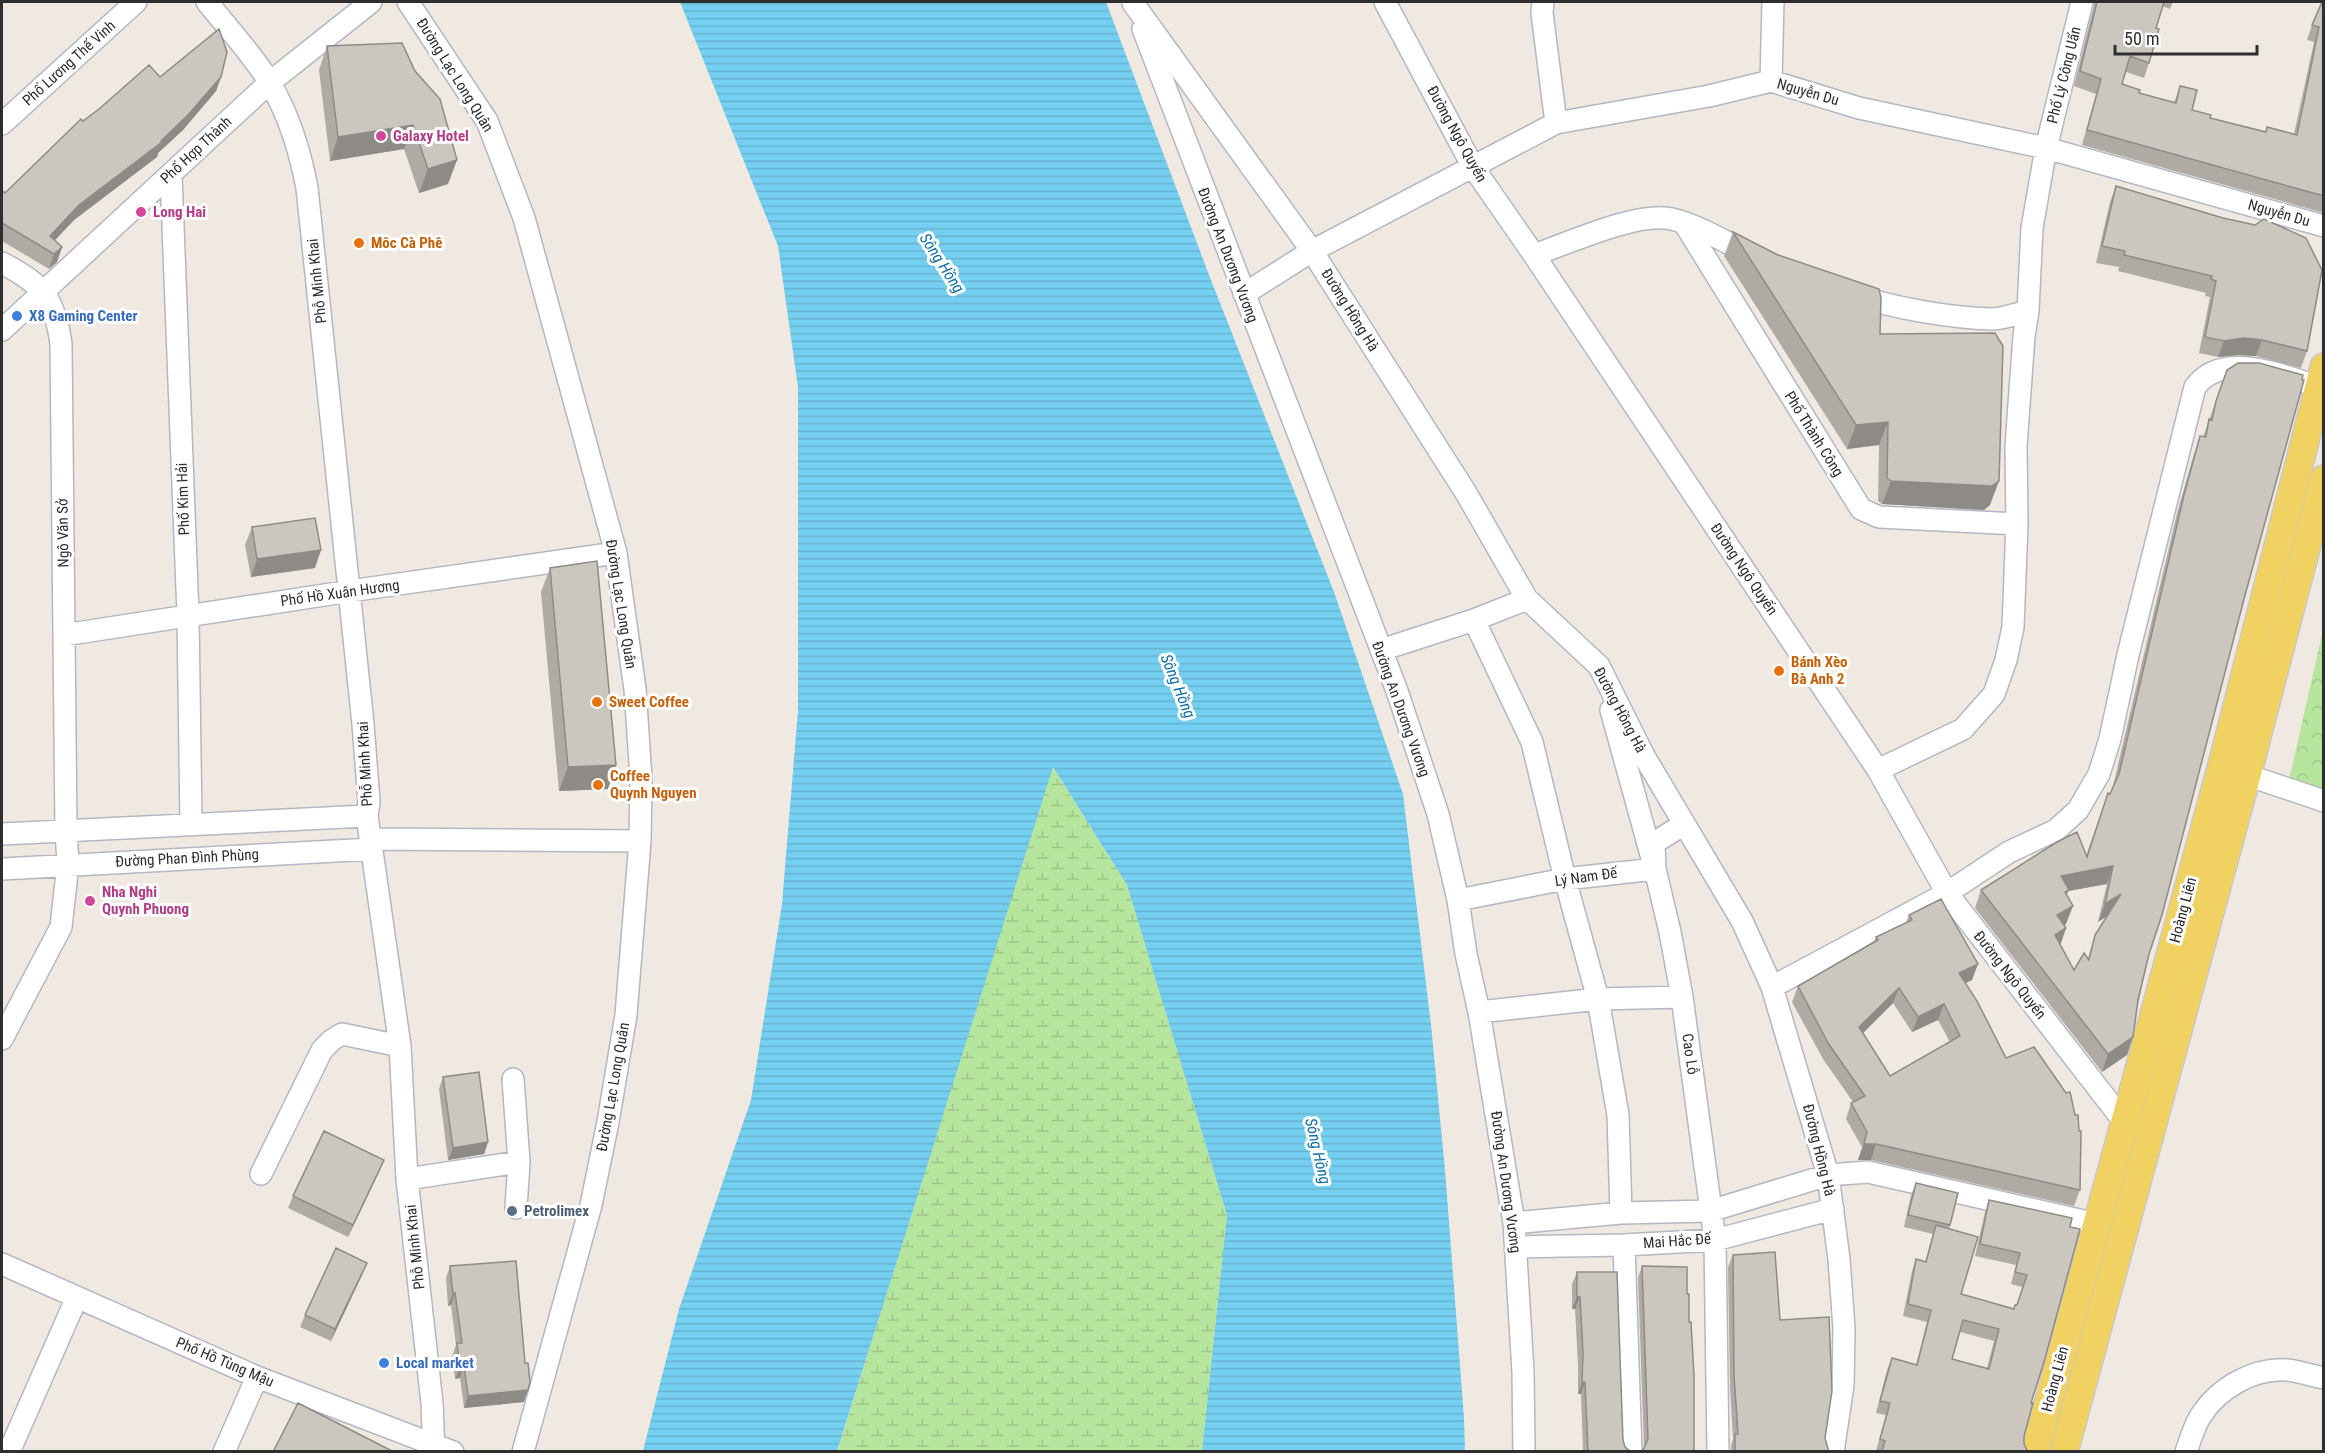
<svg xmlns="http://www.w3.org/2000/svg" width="2325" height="1453" viewBox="0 0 2325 1453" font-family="'Roboto Condensed',sans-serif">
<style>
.forest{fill:url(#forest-crowns)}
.wetland{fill:url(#wetland-marsh)}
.water{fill:url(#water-rules)}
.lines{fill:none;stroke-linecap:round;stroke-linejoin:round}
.minor-casing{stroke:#b4b7c1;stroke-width:24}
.major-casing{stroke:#c9c9c9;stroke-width:30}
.minor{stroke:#fff;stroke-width:21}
.major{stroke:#f2d163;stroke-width:27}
.wall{fill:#afaba4;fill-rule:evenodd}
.shaded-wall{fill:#8e8b86}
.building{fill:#cbc7bf;stroke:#8e8b86;stroke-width:1.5;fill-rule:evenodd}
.hotel-dot{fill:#d1479c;stroke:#fff;stroke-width:2}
.food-dot{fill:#e8710a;stroke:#fff;stroke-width:2}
.shop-dot{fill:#3f7fe0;stroke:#fff;stroke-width:2}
.service-dot{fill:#5c6f8a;stroke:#fff;stroke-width:2}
.labels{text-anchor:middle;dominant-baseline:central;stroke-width:6;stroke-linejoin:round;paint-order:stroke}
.street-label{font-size:15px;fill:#2e2e2e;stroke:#fff}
.hotel-label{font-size:15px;font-weight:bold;fill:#b23c85;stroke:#fff;text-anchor:start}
.food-label{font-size:15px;font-weight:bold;fill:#c56008;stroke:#fff;text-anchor:start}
.shop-label{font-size:15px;font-weight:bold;fill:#366cbe;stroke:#fff;text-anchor:start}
.service-label{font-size:15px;font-weight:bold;fill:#4e5e75;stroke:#fff;text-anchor:start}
.water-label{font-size:16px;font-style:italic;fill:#0d6fa3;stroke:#fff}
</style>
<defs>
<pattern id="forest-crowns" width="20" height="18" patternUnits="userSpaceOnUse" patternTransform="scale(1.5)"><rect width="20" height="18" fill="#b6e59e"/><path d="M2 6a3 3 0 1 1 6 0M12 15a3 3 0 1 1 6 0" fill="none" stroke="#9dc588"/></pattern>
<pattern id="wetland-marsh" width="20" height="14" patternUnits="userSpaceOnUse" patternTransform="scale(1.5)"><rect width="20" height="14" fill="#b6e59e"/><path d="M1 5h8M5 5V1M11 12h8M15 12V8" fill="none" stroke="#9dc588"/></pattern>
<pattern id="water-rules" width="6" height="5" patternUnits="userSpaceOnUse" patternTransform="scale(1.5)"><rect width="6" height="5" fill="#75cff0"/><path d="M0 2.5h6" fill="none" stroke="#66b2ce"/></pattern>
</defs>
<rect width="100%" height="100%" fill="#efe9e1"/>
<path class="forest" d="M2323,630v160l-34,-10z"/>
<path class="wetland" d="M1052,766l75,119 100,330 -25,236 -365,1z"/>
<path class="water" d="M680,2h426l103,273 125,317 69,202 28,231 14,145 19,248 1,33h-263l25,-236 -100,-330 -74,-118 -216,684h-194l36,-142 72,-209 31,-196 16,-193v-324l-20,-141z"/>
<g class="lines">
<defs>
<path id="minor" d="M207,2c21,26 45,52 63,81 19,32 30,68 37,105l56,536 6,78 -2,14 33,230 7,133 25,224 2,49
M408,2l79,119 37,97 92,335 19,136 6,89 -1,63 -14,174 -18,107 -17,83 -68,247
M1385,2l88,165 61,88 344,515 69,123 178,230
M1543,2l-1,11 14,110
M1133,3l179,248 154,242 61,106 72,67 45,90 98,165 30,66 56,188 11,84 5,69 -1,57 -10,67
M1143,29l254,662 41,123 20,86 8,54 13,58 35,211 9,149 1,80
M1771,81l2,-79
M2,124l134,-122
M171,174l17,441 3,209
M1684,223l177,286 18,8 138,7
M1534,255c35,-12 104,-44 138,-36 28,7 55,24 81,37
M2,263c40,21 53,35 59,81l5,486 2,34 -7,63 -59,112
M1244,294l68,-43 244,-128 153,-27 62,-15 88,27 187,40 278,78
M1855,295c38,13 96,23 137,24 12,0 25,-6 36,-8
M2,330l267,-247 102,-81
M1474,620l58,122 33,137 33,120 20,116 3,98
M64,635l286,-44 266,-38
M1381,650l93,-30 53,-21
M1611,710l44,159 15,63 12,65 33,243 3,212
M1878,770l85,-41 31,-35 12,-34 7,-33 4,-103 -1,-78 8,-110 4,-25 4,-83 14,-80 36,-146
M2247,775l77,26
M2,834l365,-18
M370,839l270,2
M2,869l370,-20
M1458,900l107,-21 90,-10 -1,-26 30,-19
M1772,987l175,-94 62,-41 47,-22 22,-20 21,-36 11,-35 18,-84 67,-268c28,-38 88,-11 124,0
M1479,1012l119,-13 84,-2
M513,1079l6,83 -3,46
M261,1174l61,-124 10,-10 10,-6 58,12
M407,1179l112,-17
M1514,1223l107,-10 89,-2 118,-36 40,-3 229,52
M1624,1245l7,207
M1517,1247l107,-2 91,-5 118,-31
M2,1264l255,113 196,75
M9,1452l68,-155
M224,1452l33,-75
M2186,1452c4,-12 8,-25 14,-35 18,-29 53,-49 87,-47 12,1 25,6 37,8"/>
<path id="major" d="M2035,1452l188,-691 101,-394
M2064,1452l183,-677 77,-296"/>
</defs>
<use href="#minor" class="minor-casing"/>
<use href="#major" class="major-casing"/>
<use href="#minor" class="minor"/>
<use href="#major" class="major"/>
</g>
<path class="wall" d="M2094,2h79l-3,7 -8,-3 -6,22 -7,35 -5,15 -18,-6 -4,12 17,9 35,10 6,-17 12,24 18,8 55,14 2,-5 27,7 20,-92 -7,-2 5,-15 12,-22v208l-3,1 -239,-67 14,-51 -22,-8 20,-81z
M327,46l88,25 33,113 -29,9 -15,-44 -74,12 -11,-91z
M221,77l-5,14 -33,39 -25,23 -1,4 -83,63 -20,20 8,7 -5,15 -8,7 -47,-28v-51l3,3 78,-72z
M2116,186l191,165 -6,17 -45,-12 -18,-1 -20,2 -19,-4 11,-56 -5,-1 1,-3 -88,-22 1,-4 -23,-4 14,-61z
M1733,232l147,102 110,171 -6,5 -102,-6 -4,-3 1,-56 -32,4 -123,-193z
M2227,370l17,229 -95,355 -22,101 -25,17 -127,-164 6,-18 105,-34 22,-63 2,1 3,-8 64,-273 17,-59 6,-18 3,1zM2107,884l-9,38 9,-6 -12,19 -7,23 -14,12 -14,-25 6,-17 -2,-3 2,-1 1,-29 1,-4z
M252,527l63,41 -64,9 -6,-32z
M550,568l66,197 -8,24 -49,2 -18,-199z
M1909,915l63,65 -7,3 115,207 -6,16 -203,-46h-13l4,-13 -16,-28 5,-16 2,-1 -30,-43 -31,-57 6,-16 76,-45 2,-4 30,-14zM1893,1003l19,29 26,-12 12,22 -60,34 -27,-43z
M443,1077l45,65 -4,12 -36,6 -9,-71z
M379,1172l-31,65 -60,-29 5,-12z
M1916,1183l34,42 -1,4 12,65 53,15 3,-4 5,-18 -11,-3 5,-19 -41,-9 10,-44 4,-12 83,18 -48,218v8l4,8 -152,-1 10,-36 -10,-2 11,-43 5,-12 24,7 11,-43 -24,-6 9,-45 4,-12 9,3 8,-28 -29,-7 7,-32zM1960,1332l34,9 -7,27 -35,-9z
M1733,1255l47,65 45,118 4,14h-98v-6l2,-7 -3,-52 -2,-120z
M367,1263l-5,12 -31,66 -31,-14 5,-12z
M450,1266l74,136 -60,6 -4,-30 -5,1 -3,-23 4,-11 -5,-40 -3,1 -2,-28z
M1642,1266l45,28 7,158 -51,-2 1,-2 -6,-170z
M1577,1272l46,168 2,7 6,5h-48l-2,-58h-3v-29l-3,-56h-3v-25z"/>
<path class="shaded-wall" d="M221,77l-5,14 -33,39 -25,23 -1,4 -83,63 -29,31 5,-15 29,-31z
M413,125l-9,24 -74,12 8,-24z
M457,160l-9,24 -29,9 9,-24z
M62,247l-5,15 -8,7 5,-15z
M2244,338l18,2 -6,16 -18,-1 -20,2 6,-16z
M1888,422l-9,23 -32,4 9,-24z
M1891,481h108l-9,24 -6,5 -102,-6z
M321,550l-6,18 -64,9 6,-18z
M616,765l-8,24 -49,2 9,-24z
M2113,866l-6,18 -39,7 -6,17 -1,-32z
M2121,894l-7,17 -16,11 7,-18z
M2073,906l-7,18 -15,9 6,-18z
M2066,928l-6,18 -5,-11z
M1978,964l-6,16 -19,9 6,-16z
M1899,988l-6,15 -40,40 6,-16z
M1944,1004l-6,16 -26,12 6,-15z
M2133,1037l-6,18 -25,17 6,-18z
M488,1142l-4,12 -36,6 5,-12z
M1864,1144h12l-5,16h-13z
M384,1160l-5,12 -31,65 5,-12z
M367,1263l-5,12 -31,66 4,-12z
M455,1293l-4,12 -3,1 5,-12z
M1577,1297h3l-5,12h-3z
M464,1366l-4,12 -5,1 5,-12z
M1582,1382h3l-4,12h-3z
M528,1390l-4,12 -60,6 4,-12z"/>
<path class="building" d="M2097,2h67l-8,26 3,1 -10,34 -19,-7 -8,28 18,6 -1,3 37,10 4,-17 17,4 -5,20 19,5 -1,3 56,14 1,-5 30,8 22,-108 -7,-2 10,-23 2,1v193l-237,-66 14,-51 -21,-8z
M219,29l8,23 -6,25 -33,38 -27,26 1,1 -83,63 -29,31 12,11 -8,7 -52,-31v-33l3,3 76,-74 2,2 16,-12 50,-44 11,12z
M402,43l13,28 25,28 17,61 -29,9 -15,-44 -75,12 -11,-91z
M2116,186l107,32 32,7 9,-6 42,19 16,32 -15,81 -45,-11 -18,-2 -20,3 -19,-4 11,-56 -5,-2 1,-3 -88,-21 1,-4 -23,-5z
M1733,232l45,23 101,34 2,9 -1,36 115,-1 8,13 -4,135 -7,5 -101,-5 -4,-3 1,-56 -32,3z
M2238,363h21l44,12 -1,5h2l-60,219 -82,316 -13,39 -11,46 -5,37 -25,17 -127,-164 76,-48 20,-10 10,25 21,-64 2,1 9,-20 65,-279 16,-59 6,1 3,-18 3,1 4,-19 11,-31zM2113,866l-8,38 16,-10 -26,41 -6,25 -5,-7 -10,17 -19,-35 11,-7 -9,-13 16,-9 -8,-14 4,-2 -8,-14z
M315,518l6,32 -64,9 -5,-32z
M597,561l19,204 -48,2 -18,-199z
M1941,899l37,65 -19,9 18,28 29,57 28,-11 32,46 4,-1 5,23h3l1,16h2l-1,59 -204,-46h-12l3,-12 -16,-29 14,-7 -37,-53 -30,-57 80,-46 -2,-3 36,-17 -3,-5zM1899,988l19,29 26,-13 16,32 -70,40 -31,-49z
M479,1072l9,70 -35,6 -10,-71z
M324,1131l60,29 -31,65 -60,-29z
M1916,1183l42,10 -8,32 -42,-10z
M1989,1200l83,18 -2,9 10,2 -36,133 -13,41h2l-9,33v8l4,8h-146l3,-11 -5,-2 10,-36 -10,-2 12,-43 25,7 14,-55 -23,-6 8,-45 10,3 10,-37 42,12 -17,57 53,15 1,-4h2l10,-30 -12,-3 5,-19 -40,-9zM1963,1320l36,9 -10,40 -37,-10z
M336,1248l31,15 -32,66 -30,-14z
M1775,1252l5,68 49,-3 3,74 -7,47 4,14h-94v-18h3l-4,-59 -1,-120z
M516,1261l9,102h3l2,19 -2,8 -60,6 -4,-30 -4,1 -3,-24h5l-7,-50 -2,1 -3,-28z
M1642,1266l45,1v27h2v28h2l3,54v76h-55l4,-2 5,-11z
M1577,1272h40l6,168 2,7 6,5h-43l-3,-70h-3l1,-29 -3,-56h-3z
M298,1403l96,49h-121z"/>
<g class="hotel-dot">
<circle cx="381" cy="136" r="6"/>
<circle cx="141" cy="212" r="6"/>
<circle cx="90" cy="901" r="6"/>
</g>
<g class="food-dot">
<circle cx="359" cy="243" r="6"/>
<circle cx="1779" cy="671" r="6"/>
<circle cx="597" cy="702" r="6"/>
<circle cx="598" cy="785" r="6"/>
</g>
<g class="shop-dot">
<circle cx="17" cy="316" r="6"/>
<circle cx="384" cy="1363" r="6"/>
</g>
<circle class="service-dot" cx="512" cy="1211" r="6"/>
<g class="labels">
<g class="street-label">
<text transform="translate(69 63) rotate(-42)">Phố Lương Thế Vinh</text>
<text transform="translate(455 75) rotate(58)">Đường Lạc Long Quân</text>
<text transform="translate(2064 75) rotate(-76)">Phố Lý Công Uẩn</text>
<text transform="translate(1808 92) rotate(16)">Nguyễn Du</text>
<text transform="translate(1457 134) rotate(61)">Đường Ngô Quyến</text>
<text transform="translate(196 150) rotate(-43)">Phố Hợp Thành</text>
<text transform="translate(2279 213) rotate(16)">Nguyễn Du</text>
<text transform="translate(1228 255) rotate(69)">Đường An Dương Vương</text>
<text transform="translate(317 281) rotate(-96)">Phỗ Minh Khai</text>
<text transform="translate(1350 310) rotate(58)">Đường Hồng Hà</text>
<text transform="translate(1814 434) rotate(58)">Phố Thành Công</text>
<text transform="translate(183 499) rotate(-92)">Phố Kim Hải</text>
<text transform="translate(63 533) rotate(-91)">Ngô Văn Sở</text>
<text transform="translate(1744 569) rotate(56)">Đường Ngô Quyến</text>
<text transform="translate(340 593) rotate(-8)">Phố Hồ Xuân Hương</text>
<text transform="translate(621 604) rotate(81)">Đường Lạc Long Quân</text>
<text transform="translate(1401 709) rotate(70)">Đường An Dương Vương</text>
<text transform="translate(1620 710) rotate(62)">Đường Hồng Hà</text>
<text transform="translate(365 764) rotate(-93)">Phỗ Minh Khai</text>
<text transform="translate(187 858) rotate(-3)">Đường Phan Đình Phùng</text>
<text transform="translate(1586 877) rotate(-8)">Lý Nam Đế</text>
<text transform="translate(2183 910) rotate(-75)">Hoàng Liên</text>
<text transform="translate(2010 975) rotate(52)">Đường Ngô Quyến</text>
<text transform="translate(1690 1054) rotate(82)">Cao Lỗ</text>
<text transform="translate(613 1087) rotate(-80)">Đường Lạc Long Quân</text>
<text transform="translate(1819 1150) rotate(76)">Đường Hồng Hà</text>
<text transform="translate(1506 1182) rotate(82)">Đường An Dương Vương</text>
<text transform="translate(1677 1241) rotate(-4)">Mai Hắc Đế</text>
<text transform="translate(415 1247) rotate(-96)">Phỗ Minh Khai</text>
<text transform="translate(225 1362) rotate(23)">Phố Hồ Tùng Mậu</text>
<text transform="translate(2055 1379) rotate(-75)">Hoàng Liên</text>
</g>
<g class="hotel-label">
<text x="393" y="136">Galaxy Hotel</text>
<text x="153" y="212">Long Hai</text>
<text x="102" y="892">Nha Nghi<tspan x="102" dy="17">Quynh Phuong</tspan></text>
</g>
<g class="food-label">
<text x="371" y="243">Môc Cà Phê</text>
<text x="1791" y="662">Bánh Xèo<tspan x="1791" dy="17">Bà Anh 2</tspan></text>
<text x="609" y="702">Sweet Coffee</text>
<text x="610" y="776">Coffee<tspan x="610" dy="17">Quynh Nguyen</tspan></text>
</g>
<g class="shop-label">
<text x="29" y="316">X8 Gaming Center</text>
<text x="396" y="1363">Local market</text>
</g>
<g class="service-label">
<text x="524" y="1211">Petrolimex</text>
</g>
<g class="water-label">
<text transform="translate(942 263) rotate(57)">Sông Hồng</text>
<text transform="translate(1178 686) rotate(68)">Sông Hồng</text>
<text transform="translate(1318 1151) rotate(77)">Sông Hồng</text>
</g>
</g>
<rect width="2325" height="1453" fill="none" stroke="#2e2e2e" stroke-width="6"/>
<path d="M2115 45v9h142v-9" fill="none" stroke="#2e2e2e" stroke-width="3"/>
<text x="2124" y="45" font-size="18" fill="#2e2e2e" stroke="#ffffff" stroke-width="4.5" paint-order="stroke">50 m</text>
</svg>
